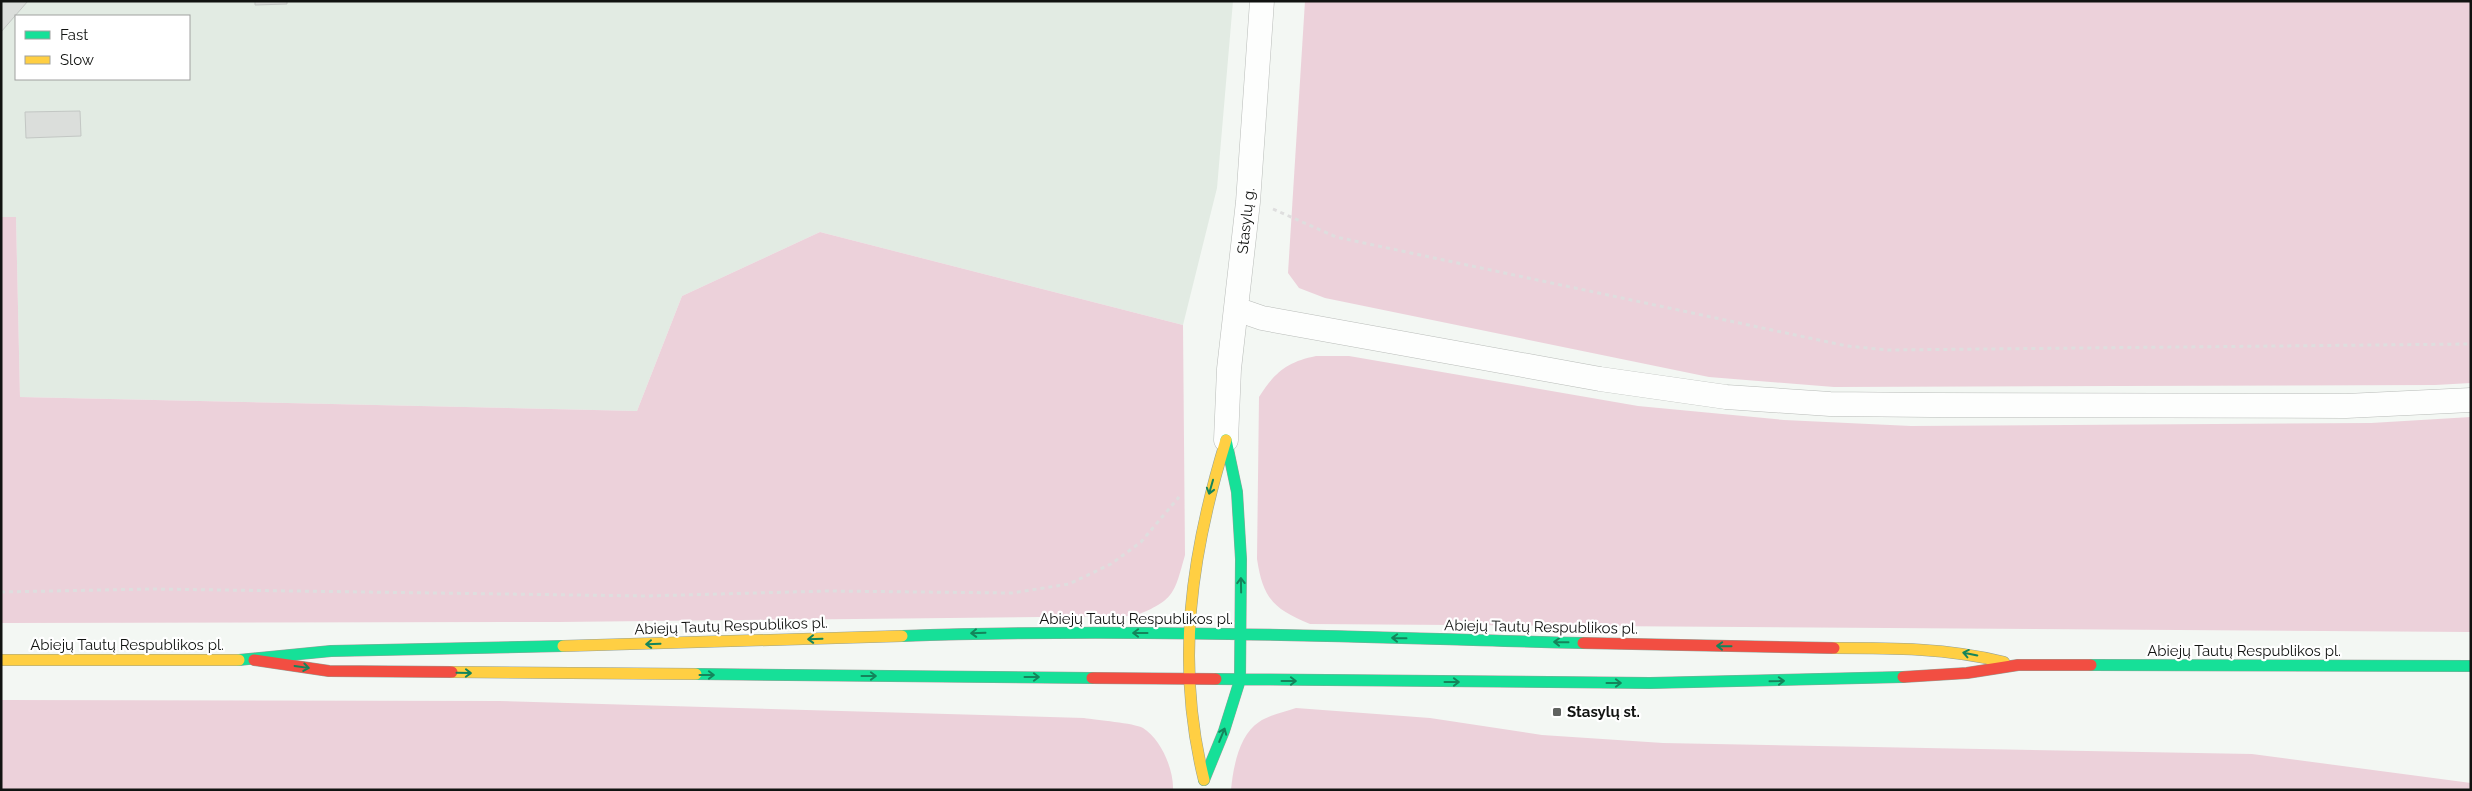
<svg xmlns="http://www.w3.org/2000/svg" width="2472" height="791" viewBox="0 0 2472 791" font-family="Raleway,sans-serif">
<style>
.built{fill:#e2ebe3;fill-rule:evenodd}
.green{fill:#ecd1da}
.building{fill:#dbdedb;stroke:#c3c7c4}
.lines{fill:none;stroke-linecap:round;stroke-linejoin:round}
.street-casing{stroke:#b9bcb9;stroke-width:25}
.fast-casing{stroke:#94a197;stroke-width:12}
.slow-casing{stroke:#94a197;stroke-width:12}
.jam-casing{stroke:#94a197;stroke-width:12}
.path{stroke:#dedede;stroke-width:3;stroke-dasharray:4 4;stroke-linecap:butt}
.street{stroke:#fdfefd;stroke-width:24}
.fast{stroke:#16e098;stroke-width:11}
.slow{stroke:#ffcf43;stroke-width:11}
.jam{stroke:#f24e42;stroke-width:11}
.oneway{stroke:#14845b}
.poi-dot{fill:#606360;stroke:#fff;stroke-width:2}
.labels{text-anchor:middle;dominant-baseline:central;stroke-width:4.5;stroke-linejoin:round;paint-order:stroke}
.street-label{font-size:15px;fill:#111311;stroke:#fff}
.poi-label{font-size:15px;font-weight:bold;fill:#111311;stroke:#fff;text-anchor:start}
</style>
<rect width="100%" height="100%" fill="#f3f7f3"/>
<path class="built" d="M1,1h1232l-16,187 -34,137 -363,-93 -138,64 -45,115 -617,-14 -4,-180h-15zM16,16h173v63h-173z"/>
<path class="green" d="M1305,1h1166v382l-36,2 -601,2 -125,-10 -384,-79 -26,-10 -11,-15z
M1,217h15l4,180 617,14 45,-115 138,-64 363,93 2,230c-11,40 -11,45 -50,61l-576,6 -558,1z
M1316,356h33l289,50 146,14 127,6 460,-3 100,-6v215l-1161,-8c-36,-15 -47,-25 -53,-65l2,-162c16,-25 28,-35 57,-41z
M1,700l498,1 585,17c12,2 50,5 59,10 18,11 31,42 30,62h-1172z
M1296,708l134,10 112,17 121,8 589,11 219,29v7h-1240c2,-22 8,-55 28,-68 10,-7 25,-10 37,-14z"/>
<path class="building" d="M1,1h27l-27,31z
M255,1h32v3l-32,1z
M80,111l1,25 -55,2 -1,-26z"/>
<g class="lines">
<defs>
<path id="street" d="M1236,309l26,9 338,61 126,18 104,7 100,1 416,1 125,-6
M1226,440l3,-71 19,-167 14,-201"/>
<path id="fast" d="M902,636c227,-8 454,1 681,7
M239,660l92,-9 232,-5
M2091,665l380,1
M696,674l396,4
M1216,679l434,4 253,-6
M1204,780l20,-49 16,-51 1,-121 -4,-67 -11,-52"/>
<path id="slow" d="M563,646l339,-10
M1834,648c58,0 113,0 170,14
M1,660h238
M452,672l244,2
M1204,780c-29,-117 -13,-226 22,-340"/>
<path id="jam" d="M1583,643l251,5
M254,660l75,11 123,1
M1903,677l64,-4 51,-8h73
M1092,678l124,1"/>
</defs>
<use href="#street" class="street-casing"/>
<use href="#fast" class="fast-casing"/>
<use href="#slow" class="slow-casing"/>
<use href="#jam" class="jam-casing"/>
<path class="path" d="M1273,209l63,28 511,109 41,4 583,-6
M1,592l151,-3 494,7 182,-5 184,2 57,-9 42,-20 30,-22 38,-45"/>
<use href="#street" class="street"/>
<use href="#fast" class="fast"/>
<use href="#slow" class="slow"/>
<use href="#jam" class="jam"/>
</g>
<defs><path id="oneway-shaft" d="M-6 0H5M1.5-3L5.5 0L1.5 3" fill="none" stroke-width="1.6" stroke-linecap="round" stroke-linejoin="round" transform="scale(1.25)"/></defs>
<g class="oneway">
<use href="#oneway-shaft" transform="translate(1211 487) rotate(106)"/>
<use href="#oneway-shaft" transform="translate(1241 585) rotate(-91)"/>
<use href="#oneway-shaft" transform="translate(978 633) rotate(178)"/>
<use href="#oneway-shaft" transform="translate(1140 633) rotate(180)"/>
<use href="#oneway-shaft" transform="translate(1399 638) rotate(-179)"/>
<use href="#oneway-shaft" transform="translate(815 639) rotate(178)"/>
<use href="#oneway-shaft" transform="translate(1561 642) rotate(-179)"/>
<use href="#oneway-shaft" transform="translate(653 644) rotate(178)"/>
<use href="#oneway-shaft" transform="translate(1724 646) rotate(-179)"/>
<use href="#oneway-shaft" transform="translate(1970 654) rotate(-169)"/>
<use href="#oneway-shaft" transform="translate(302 667) rotate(8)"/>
<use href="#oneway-shaft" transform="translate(464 673) rotate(1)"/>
<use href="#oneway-shaft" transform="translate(707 675)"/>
<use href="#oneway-shaft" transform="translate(869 676)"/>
<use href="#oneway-shaft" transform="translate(1032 677)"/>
<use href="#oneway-shaft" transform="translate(1289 681)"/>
<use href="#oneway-shaft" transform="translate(1777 681) rotate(-1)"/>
<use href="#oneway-shaft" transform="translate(1452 682)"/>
<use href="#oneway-shaft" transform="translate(1614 683)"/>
<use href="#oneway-shaft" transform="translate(1222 735) rotate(-68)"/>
</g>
<rect class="poi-dot" x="1552" y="707" width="10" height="10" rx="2.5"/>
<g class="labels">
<g class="street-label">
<text transform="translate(1246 221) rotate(-84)">Stasylų g.</text>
<text x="1136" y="619">Abiejų Tautų Respublikos pl.</text>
<text transform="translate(731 626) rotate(-2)">Abiejų Tautų Respublikos pl.</text>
<text transform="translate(1541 627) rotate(1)">Abiejų Tautų Respublikos pl.</text>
<text x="127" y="645">Abiejų Tautų Respublikos pl.</text>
<text x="2244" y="651">Abiejų Tautų Respublikos pl.</text>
</g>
<g class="poi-label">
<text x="1567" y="712">Stasylų st.</text>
</g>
</g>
<rect width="2472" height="791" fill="none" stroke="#111311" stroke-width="5"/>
<rect x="15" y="15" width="175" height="65" fill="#ffffff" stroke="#a0a1a0"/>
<rect x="25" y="31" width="25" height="8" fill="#16e098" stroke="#a0a1a0"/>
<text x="60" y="40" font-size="15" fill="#111311">Fast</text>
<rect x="25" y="56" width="25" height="8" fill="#ffcf43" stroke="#a0a1a0"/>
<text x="60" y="65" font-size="15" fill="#111311">Slow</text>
</svg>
